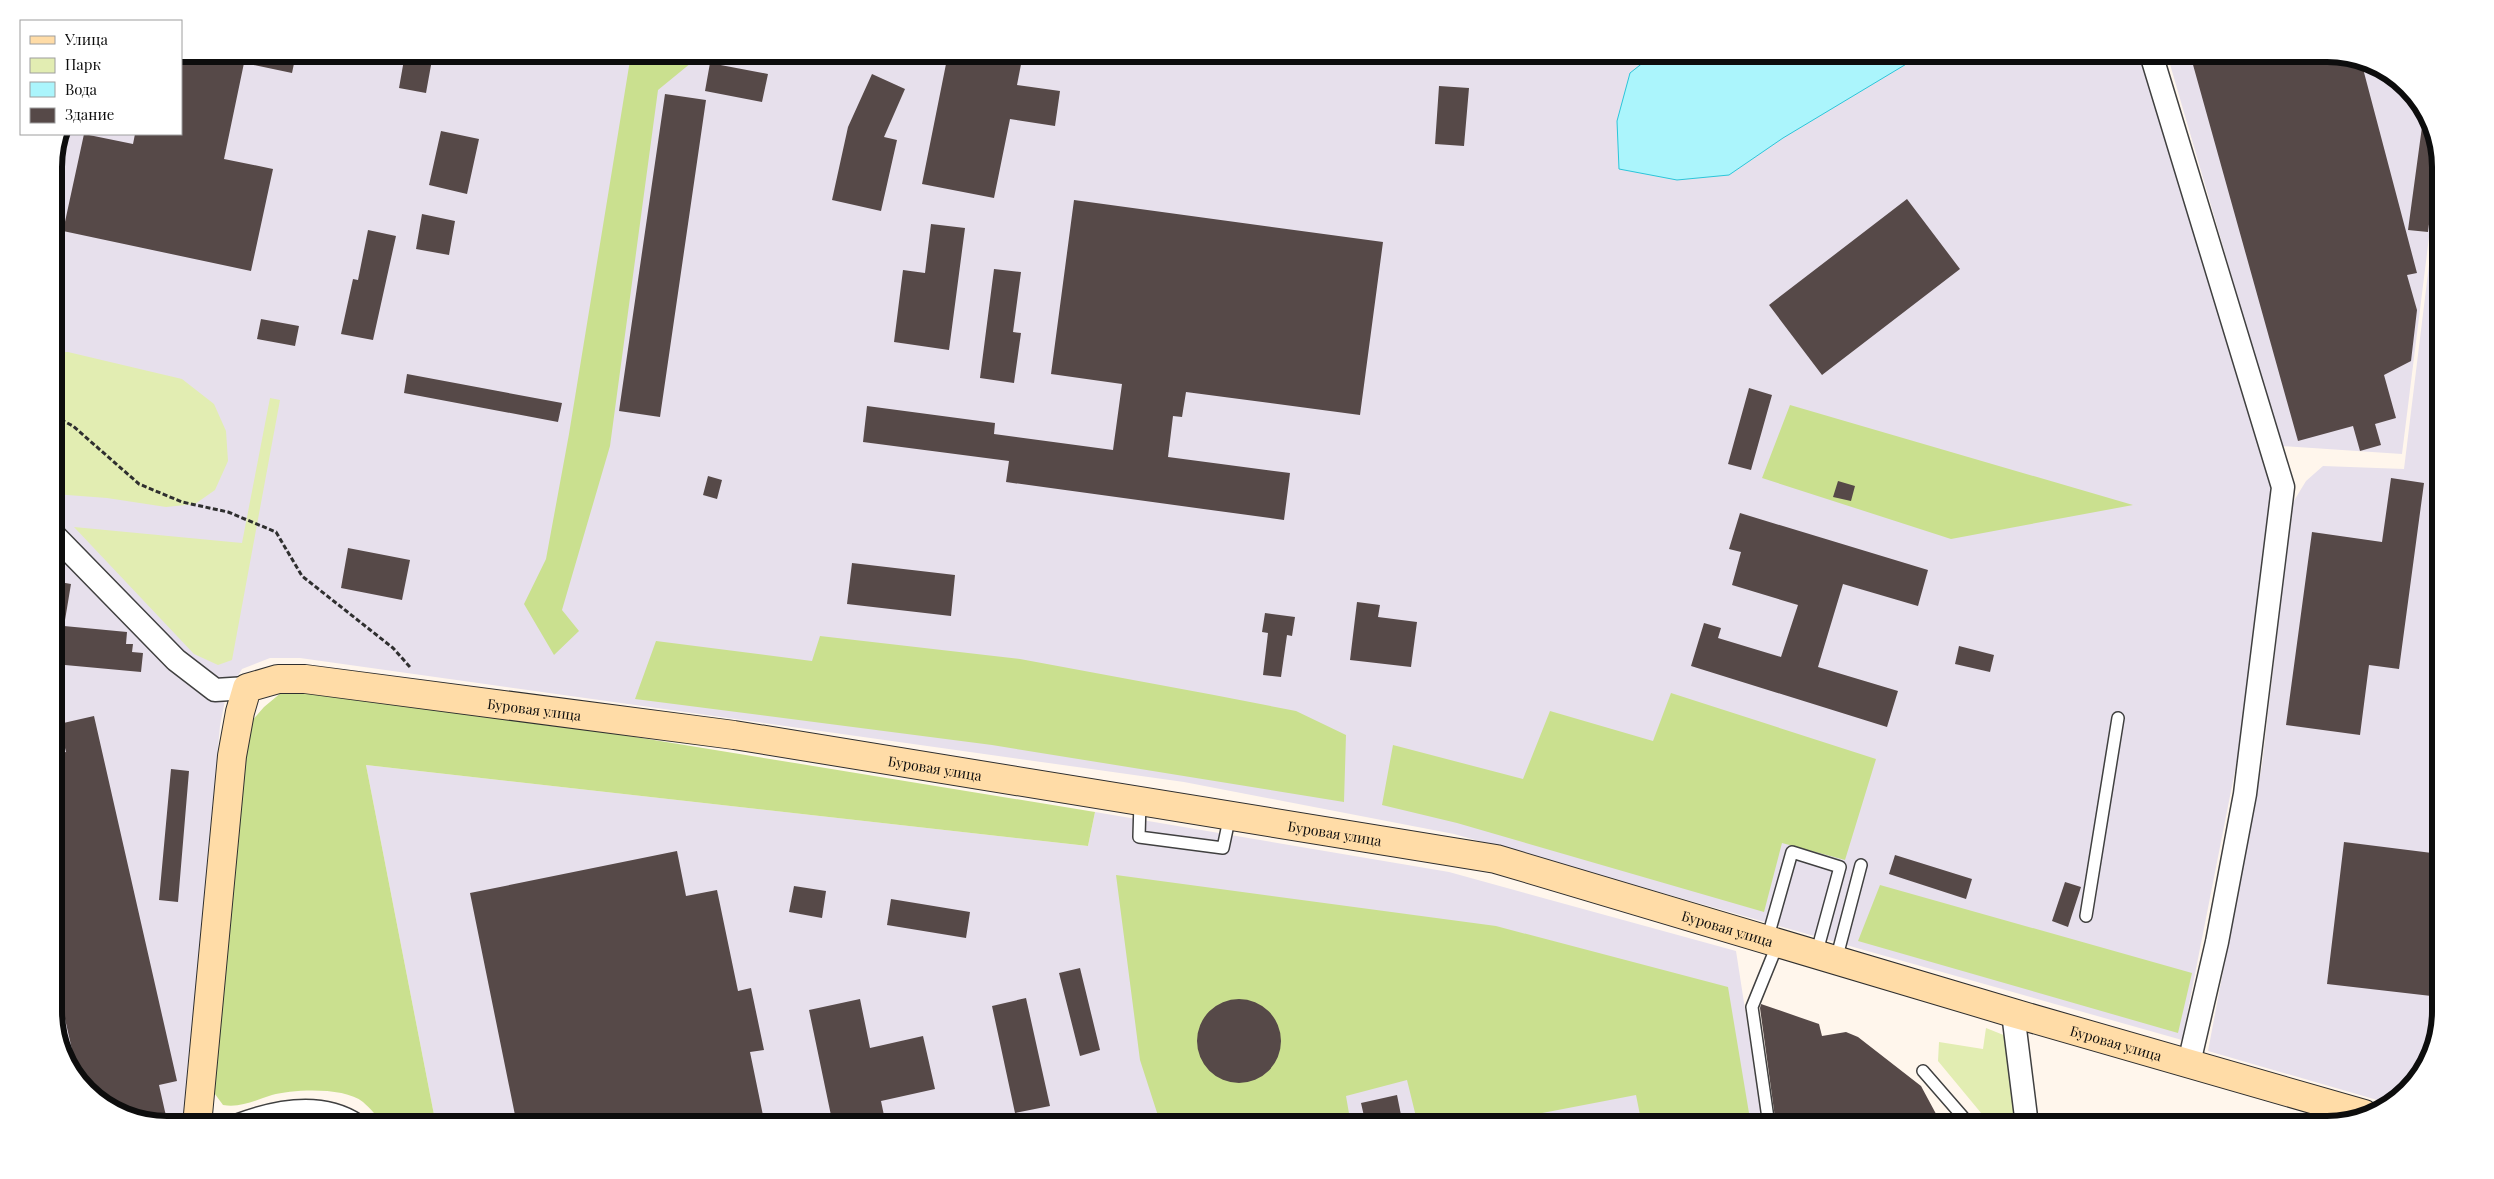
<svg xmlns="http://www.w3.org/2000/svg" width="2494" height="1179" viewBox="0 0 2494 1179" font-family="'Playfair Display',serif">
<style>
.industrial{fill:#e7e0ec}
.green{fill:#e2edb2}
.forest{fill:#cae08f}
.water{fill:#abf5fc;stroke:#2bc6da}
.building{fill:#564948}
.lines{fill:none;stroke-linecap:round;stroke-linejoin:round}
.lane-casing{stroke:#404040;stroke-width:14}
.street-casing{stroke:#404040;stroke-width:25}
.secondary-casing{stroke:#2f2f2f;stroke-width:30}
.path{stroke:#2f2f2f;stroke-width:3;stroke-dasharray:5 2.5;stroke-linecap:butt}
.lane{stroke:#fff;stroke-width:11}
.street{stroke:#fff;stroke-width:22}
.secondary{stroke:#ffdca7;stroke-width:28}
.labels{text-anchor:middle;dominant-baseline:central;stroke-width:5;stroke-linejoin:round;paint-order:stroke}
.street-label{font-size:14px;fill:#0d0d0d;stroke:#fff}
.rim{fill:none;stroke:#0d0d0d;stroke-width:6}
</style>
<rect width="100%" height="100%" fill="#fff6ec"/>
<path class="industrial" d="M181,54h1971l119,434 -28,242 -61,310 -728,-206 -270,-52 -884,-124h-30l-28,11 -16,26 -6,31 -37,399h-15l-44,-9 -51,-41 -19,-56v-858l6,-27h121z
M2167,54h159l44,9 51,41 18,53 -37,297 -121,-8z
M2440,175v836l-9,44 -40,49 -183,-53 54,-286 30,-261 14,-23 17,-15 81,3z
M366,765l722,81 7,-34 354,60 287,79 27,174h-1327z"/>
<path class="green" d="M54,352h14l114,27 32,25 12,27 2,30 -13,29 -20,14 -29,3 -59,-9 -53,-4z
M270,398l10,2 -48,260 -14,5 -24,-11 -120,-127 168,16z
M1986,1028l20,8 10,87 -25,2 -53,-64 1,-19 44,7z"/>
<path class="forest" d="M631,54h71l-44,36 -48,356 -48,164 17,21 -25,24 -30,-51 22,-45 23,-125z
M1790,405l343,100 -182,34 -189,-61z
M820,636l200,23 194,36 82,16 50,24 -2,67 -352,-57 -357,-46 21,-58 156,20z
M306,691l305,42 484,79 -7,34 -722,-81 70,360h-53c-5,-8 -13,-17 -20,-23 -18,-15 -69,-13 -91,-7 -16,5 -31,13 -49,10l-11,-15 31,-338 8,-30 13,-15 18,-15z
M1671,693l205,66 -31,101 -63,-17 -18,69 -307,-89 -75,-18 11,-60 130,34 27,-68 103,30z
M1116,875l380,51 232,61 23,138h-109l-6,-30 -156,30h-62l-11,-45 -61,16 5,29h-190l-21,-65z
M1880,885l312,88 -14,60 -320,-92z"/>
<path class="water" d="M1654,54h269l-140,84 -54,37 -52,5 -58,-11 -2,-48 13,-48z"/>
<path class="building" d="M181,54h115l-4,19 -48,-10 -20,96 49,10 -22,102 -188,-40 21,-97 49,10 2,-10h46z
M405,54h28l-7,39 -27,-5z
M948,54h75l-6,31 43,6 -5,35 -45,-7 -16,79 -72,-14z
M2190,54h136l35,7 56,212 -10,2 10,35 -6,51 -27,14 12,43 -21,6 6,21 -21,6 -7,-25 -55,15z
M710,63l58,11 -6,28 -57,-11z
M872,74l33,15 -21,48 13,3 -16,71 -49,-11 16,-73z
M1439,86l30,2 -5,58 -29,-2z
M665,94l41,6 -46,317 -41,-6z
M2424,112l14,41 -10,79 -20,-2z
M441,131l38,8 -12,55 -38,-9z
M1907,199l53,70 -138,106 -53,-70z
M1074,200l309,42 -23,173 -174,-23 -4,25 -9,-1 -5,41 122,16 -6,47 -278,-38 3,-21 -146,-19 4,-36 128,17 -1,11 119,16 9,-66 -71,-10z
M422,214l33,7 -6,34 -33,-6z
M931,224l34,4 -16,122 -55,-8 9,-72 22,3z
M368,230l28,6 -23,104 -32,-6 12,-55 5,1z
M994,269l27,3 -8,60 8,1 -7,50 -34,-5z
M261,319l38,7 -4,20 -38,-7z
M407,374l155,29 -4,19 -154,-29z
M1749,388l23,7 -21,75 -23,-6z
M708,476l14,4 -5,19 -14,-4z
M2391,478l33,5 -25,186 -30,-4 -9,70 -74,-10 26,-193 70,10z
M1838,481l17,5 -4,15 -18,-4z
M1740,513l188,57 -10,36 -75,-22 -25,83 80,24 -11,36 -196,-61 13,-43 17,5 -3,10 63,19 17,-52 -66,-20 9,-33 -12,-3z
M348,548l62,12 -8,40 -61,-12z
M852,563l103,12 -4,41 -104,-12z
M54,581l17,3 -7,42 63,6 -1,12h7l-1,8 11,1 -2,19 -87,-8z
M1357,602l23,3 -2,12 39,5 -6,45 -61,-7z
M1265,613l30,4 -3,19 -5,-1 -6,42 -18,-2 5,-42 -6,-1z
M1959,646l35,9 -4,17 -35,-8z
M94,716l83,365 -18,4 9,40 -44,-9 -45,-36 -25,-109v-217l12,-2 -7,-28z
M171,769l18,2 -11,131 -19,-2z
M2344,842l96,12v143l-113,-13z
M677,851l9,45 31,-6 21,101 13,-3 13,62 -14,2 15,73h-248l-47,-232z
M1895,855l77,24 -6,20 -77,-25z
M2065,882l16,5 -13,40 -16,-6z
M794,886l32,5 -4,27 -33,-6z
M891,899l79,13 -4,26 -79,-13z
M1080,968l20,82 -20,6 -21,-83z
M1026,998l24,108 -35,7 -23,-107z
M1197 1041a42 42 0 1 1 84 0a42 42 0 1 1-84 0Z
M860,999l10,49 53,-12 12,53 -54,12 5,24h-53l-24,-115z
M1761,1004l58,20 3,12 24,-4 12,5 63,49 21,39h-166l-16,-117z
M1397,1095l6,30h-37l-5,-22z"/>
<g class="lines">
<defs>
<path id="lane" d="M1140,801l-1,36 84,11 7,-33
M2086,916l32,-198
M1767,940l25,-88 48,15 -24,88
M1836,960l25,-95
M1923,1071l47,54
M1769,1125l-17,-118 26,-64"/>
<path id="street" d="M2151,54l132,433 -38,307 -28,148 -28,121
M54,535l122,125 39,30 32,-2
M2013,1013l14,112
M239,1125c37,-14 82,-23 117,0"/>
<g id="secondary">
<path id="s1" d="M197,1125l35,-369 8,-44 7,-24 31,-9h27l429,56 762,124 517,154 351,101"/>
</g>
</defs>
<use href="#lane" class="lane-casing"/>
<use href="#street" class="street-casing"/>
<use href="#secondary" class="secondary-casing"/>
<path class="path" d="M54,416l19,10 66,58 43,18 46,10 48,20 26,44 91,72 17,19"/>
<use href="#lane" class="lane"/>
<use href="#street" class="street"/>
<use href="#secondary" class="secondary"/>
</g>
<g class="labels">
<g class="street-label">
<text stroke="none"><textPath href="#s1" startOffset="731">Буровая улица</textPath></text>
<text stroke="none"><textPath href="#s1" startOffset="1136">Буровая улица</textPath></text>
<text stroke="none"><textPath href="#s1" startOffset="1541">Буровая улица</textPath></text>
<text stroke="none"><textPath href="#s1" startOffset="1946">Буровая улица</textPath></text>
<text stroke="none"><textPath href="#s1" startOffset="2351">Буровая улица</textPath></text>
</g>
</g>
<path d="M0 0H2494V1179H0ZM167 62H2327A105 105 0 0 1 2432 167V1011A105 105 0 0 1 2327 1116H167A105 105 0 0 1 62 1011V167A105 105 0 0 1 167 62Z" fill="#fff" fill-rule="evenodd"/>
<path class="rim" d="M167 62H2327A105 105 0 0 1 2432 167V1011A105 105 0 0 1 2327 1116H167A105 105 0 0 1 62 1011V167A105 105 0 0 1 167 62Z"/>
<rect x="20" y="20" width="162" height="115" fill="#ffffff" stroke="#9e9e9e"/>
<rect x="30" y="36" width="25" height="8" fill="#ffdca7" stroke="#9e9e9e"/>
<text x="65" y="45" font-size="15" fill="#0d0d0d">Улица</text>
<rect x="30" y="58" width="25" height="15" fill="#e2edb2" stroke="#9e9e9e"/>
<text x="65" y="70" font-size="15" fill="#0d0d0d">Парк</text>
<rect x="30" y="82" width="25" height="15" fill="#abf5fc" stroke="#9e9e9e"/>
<text x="65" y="95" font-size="15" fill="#0d0d0d">Вода</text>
<rect x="30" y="108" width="25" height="15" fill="#564948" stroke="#9e9e9e"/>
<text x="65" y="120" font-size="15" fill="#0d0d0d">Здание</text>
</svg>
